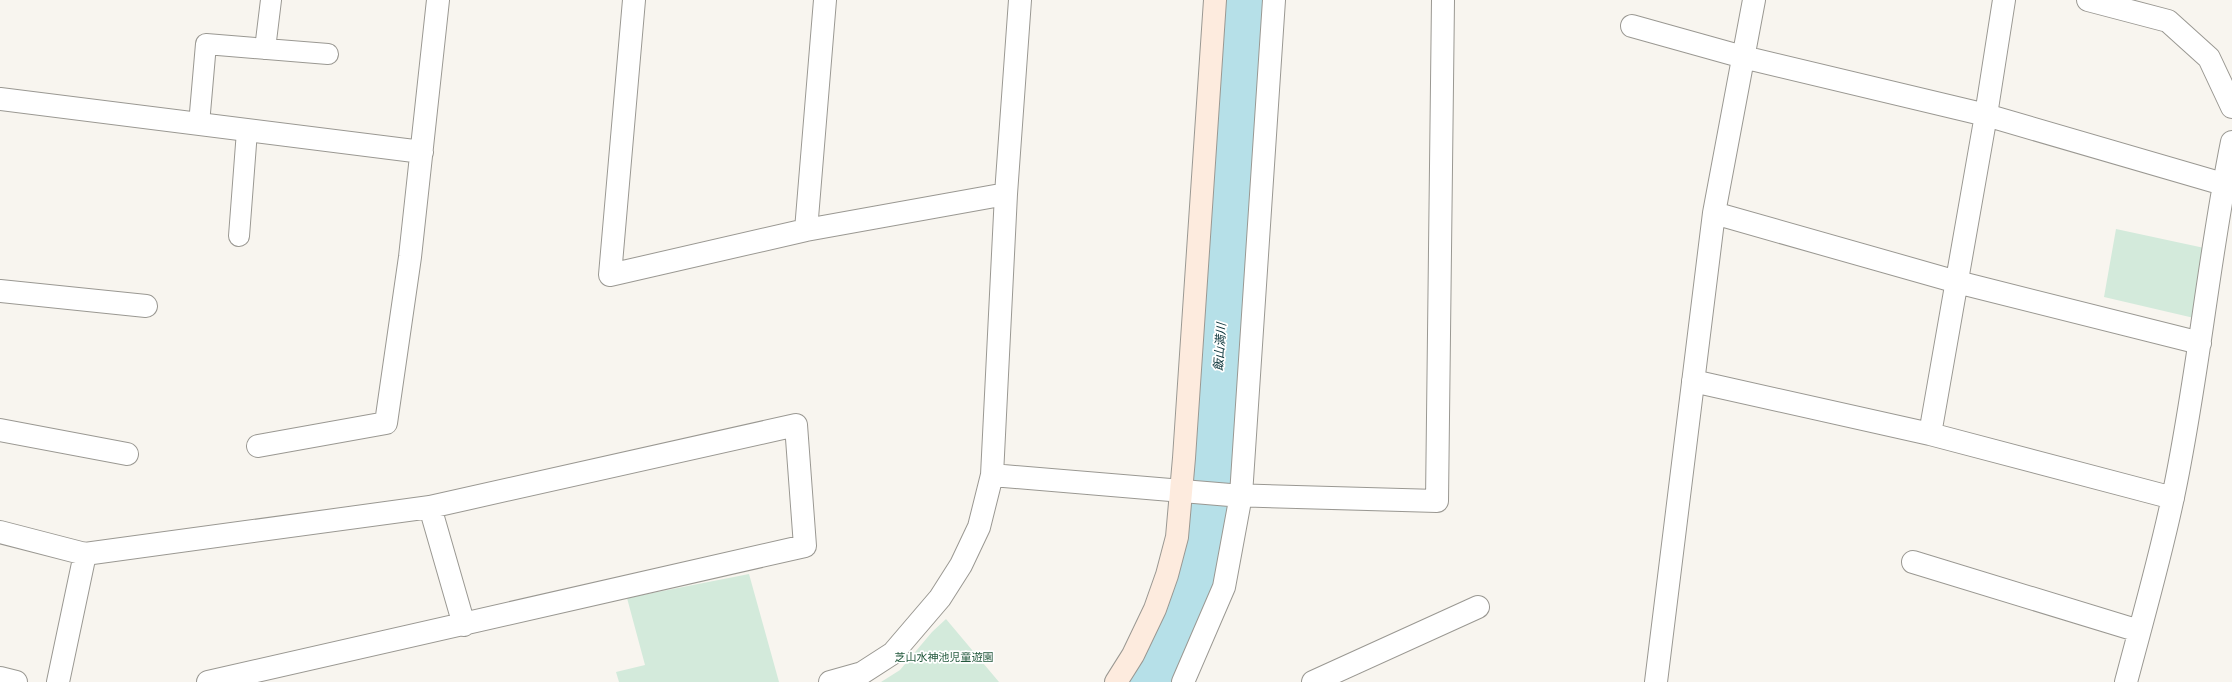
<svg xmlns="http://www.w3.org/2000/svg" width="2232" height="682" viewBox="0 0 2232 682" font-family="Figtree,'Noto Sans JP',sans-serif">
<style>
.green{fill:#d3eadb}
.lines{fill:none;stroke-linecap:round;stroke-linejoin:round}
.river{stroke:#b6e0e8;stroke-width:64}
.lane-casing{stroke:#9a9892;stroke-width:22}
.street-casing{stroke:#9a9892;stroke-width:24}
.secondary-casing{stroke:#9a9892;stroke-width:24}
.lane{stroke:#fff;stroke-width:20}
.street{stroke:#fff;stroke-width:22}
.secondary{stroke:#fdebde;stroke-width:22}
.labels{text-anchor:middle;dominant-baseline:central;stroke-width:3.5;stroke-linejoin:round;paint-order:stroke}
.park-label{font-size:11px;fill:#22583c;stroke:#fff}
.water-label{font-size:12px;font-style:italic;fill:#073137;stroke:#fff}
</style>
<rect width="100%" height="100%" fill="#f8f5ef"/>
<path class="green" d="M2116,229l93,20 -15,69 -90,-21z
M749,574l30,108h-160l-3,-10 29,-7 -18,-67z
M946,619l53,63h-118l19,-12 32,-38z"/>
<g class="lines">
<path class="river" d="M1147,682c18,-32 40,-64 50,-99 7,-28 10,-58 13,-86l33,-497"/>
<defs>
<path id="lane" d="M265,49l6,-49
M199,124l7,-80 122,10
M239,236l8,-105"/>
<path id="street" d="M634,0l-24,275 196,-45 200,-36
M2088,0l80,21 41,37 23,49
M1632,26l111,31 243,58 237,69
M0,99l422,53
M1714,213l243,69 243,61
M806,230l19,-230
M0,291l146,15
M1693,381l237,53 243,64
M0,430l127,24
M1930,434l56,-319 18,-115
M258,446l128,-23 24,-166 28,-257
M992,475l238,20 207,6 6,-501
M430,507l34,118
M0,532l85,22 345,-47 366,-82 9,121 -597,136
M1913,562l226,69
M0,678l16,4
M58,682l27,-128
M830,682l32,-9 31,-20 47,-55 21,-33 18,-38 13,-52 14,-281 14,-194
M1183,682l41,-95 17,-92 33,-495
M1313,682l165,-75
M1656,682l58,-469 40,-213
M2126,682c16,-61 34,-123 47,-185 25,-117 35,-237 59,-355"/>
<path id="secondary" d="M1116,682l17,-27 22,-46 12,-34 10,-38 7,-79 31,-458"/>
</defs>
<use href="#lane" class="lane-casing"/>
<use href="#street" class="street-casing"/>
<use href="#secondary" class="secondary-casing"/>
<use href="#lane" class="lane"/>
<use href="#street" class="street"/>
<use href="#secondary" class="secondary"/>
</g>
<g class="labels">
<g class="park-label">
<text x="944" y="657">芝山水神池児童遊園</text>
</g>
<g class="water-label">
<text transform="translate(1220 347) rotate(-86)">飯山満川</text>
</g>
</g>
</svg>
